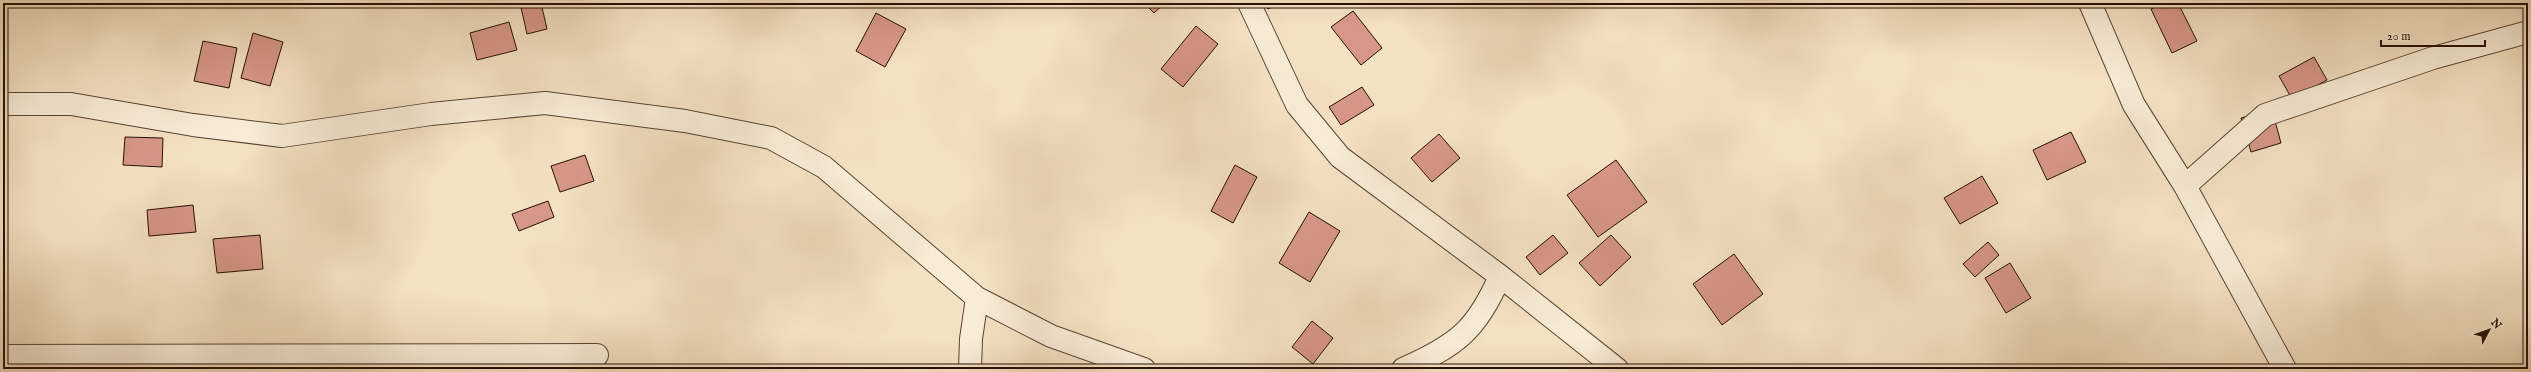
<svg xmlns="http://www.w3.org/2000/svg" width="2531" height="372" viewBox="0 0 2531 372" font-family="'IM FELL English',serif">
<style>
.building{fill:#d79788;stroke:#270f04}
.lines{fill:none;stroke-linecap:round;stroke-linejoin:round}
.minor-casing{stroke:#5a4434;stroke-width:24}
.minor{stroke:#f8ecd7;stroke-width:22}
</style>
<rect width="100%" height="100%" fill="#f4e1c2"/>
<filter id="stains"><feTurbulence type="fractalNoise" baseFrequency=".005" numOctaves="4"/><feColorMatrix values="0 0 0 0 .2 0 0 0 0 .09 0 0 0 0 .02 0 0 0 .5 -.17"/></filter>
<radialGradient id="worn" r=".72"><stop offset=".6" stop-color="#630" stop-opacity="0"/><stop offset="1" stop-color="#630" stop-opacity=".3"/></radialGradient>
<path class="building" d="M520,3h21l6,26 -20,5z
M1144,3h21l-11,10z
M1265,3h14l-11,6z
M2163,3h15l19,38 -25,12 -21,-44z
M1353,11l29,37 -21,17 -30,-38z
M876,13l30,16 -21,38 -29,-16z
M509,22l8,28 -40,10 -7,-27z
M1196,26l22,18 -35,43 -22,-18z
M253,33l30,9 -13,44 -29,-8z
M203,41l34,7 -8,40 -35,-7z
M2314,57l13,23 -35,19 -13,-23z
M1362,87l12,18 -33,20 -12,-18z
M2272,110l9,33 -30,9 -10,-34z
M2071,132l15,30 -39,18 -14,-30z
M1439,134l21,24 -28,24 -21,-24z
M125,137l38,1 -1,29 -39,-2z
M585,155l9,26 -34,11 -9,-26z
M1616,160l31,42 -49,35 -31,-42z
M1235,165l22,12 -24,46 -22,-12z
M1982,176l16,27 -38,21 -16,-26z
M548,201l6,16 -35,14 -7,-17z
M193,205l3,27 -47,4 -2,-26z
M1309,212l31,19 -30,51 -31,-19z
M260,235l3,34 -46,4 -4,-34z
M1553,235l15,18 -28,22 -14,-18z
M1611,235l20,22 -31,29 -21,-23z
M1988,242l11,13 -24,22 -12,-13z
M1734,254l29,40 -41,31 -29,-41z
M2010,263l21,35 -25,15 -21,-35z
M1312,321l21,17 -20,26 -21,-17z"/>
<g class="lines">
<defs>
<path id="minor" d="M1249,3l48,102 43,52 160,119 117,93
M2090,3l44,102 51,81 100,183
M3,104h68l122,21 89,11 149,-22 114,-11 140,18 86,17 53,29 153,131 74,38 93,33
M2185,186l80,-71 168,-57 95,-26
M3,356l594,-1
M970,369l1,-30 6,-41
M1403,369c53,-23 74,-39 97,-93"/>
</defs>
<use href="#minor" class="minor-casing"/>
<use href="#minor" class="minor"/>
</g>
<rect width="2531" height="372" fill="none" stroke="#f4e1c2" stroke-width="16"/>
<rect x="4" y="4" width="2523" height="364" fill="none" stroke="#270f04" stroke-width="2"/>
<rect x="8" y="8" width="2515" height="356" fill="none" stroke="#270f04"/>
<g transform="translate(2489 330) rotate(49)" stroke="#f8ecd7" stroke-width="3" paint-order="stroke">
<path d="M0-3L7 15L0 10L-7 15Z" fill="#270f04"/>
<text y="-6" font-size="11" font-weight="bold" text-anchor="middle" fill="#270f04">N</text>
</g>
<path d="M2381 40v6h104v-6" fill="none" stroke="#270f04" stroke-width="2"/>
<text x="2387" y="40" font-size="12" fill="#270f04" stroke="#f8ecd7" stroke-width="3" paint-order="stroke">20 m</text>
<rect width="100%" height="100%" filter="url(#stains)"/>
<rect width="100%" height="100%" fill="url(#worn)"/>
</svg>
